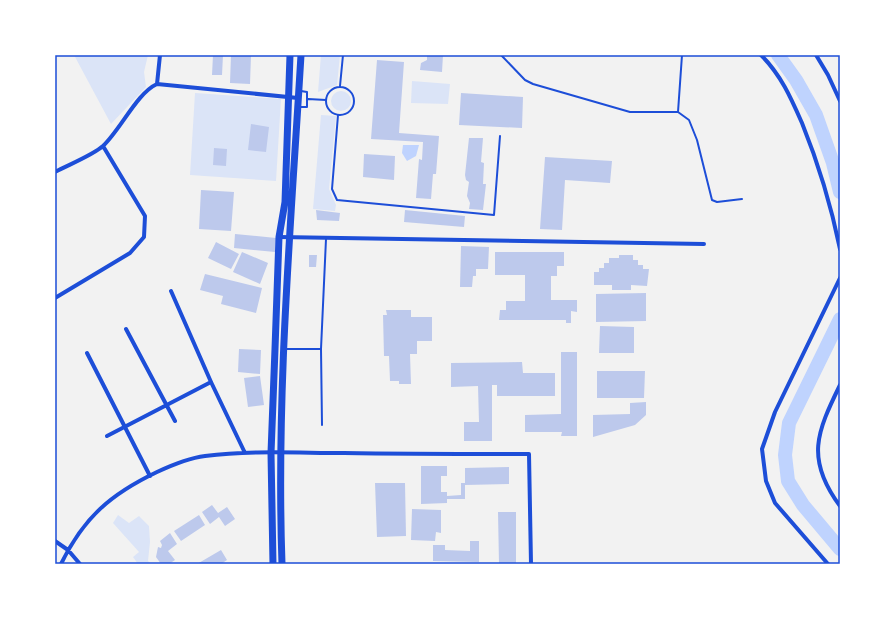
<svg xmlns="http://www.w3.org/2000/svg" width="895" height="619" viewBox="0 0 895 619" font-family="'Archivo Narrow',sans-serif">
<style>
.green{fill:#dbe4f7}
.water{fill:#bfd3fe}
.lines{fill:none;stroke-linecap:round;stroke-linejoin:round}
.river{stroke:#bfd3fe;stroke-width:14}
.building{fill:#bdc9ec}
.service{stroke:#1d4ed8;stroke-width:2}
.minor{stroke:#1d4ed8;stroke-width:4}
.primary{stroke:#1d4ed8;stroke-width:7}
.neatline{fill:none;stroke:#1d4ed8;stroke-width:1.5}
</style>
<rect width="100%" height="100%" fill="#f2f2f2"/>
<path class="green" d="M74,55h74l-4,17 2,15 -35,37z
M321,55h19l-3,30 -19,7z
M412,81l38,3 -2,20 -37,-1z
M331 101a10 10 0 1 1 20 0a10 10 0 1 1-20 0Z
M195,93l86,6 -5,82 -86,-6z
M321,115l15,1 -7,73 7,16 -1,6 -22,-2z
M118,515l11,8 10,-7 10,10 1,16 -2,19 3,3h-13l-5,-7 6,-5 -26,-29z"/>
<path class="water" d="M403,145h16l-3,11 -9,5 -5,-8z"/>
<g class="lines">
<path class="river" d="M778,55l18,25 20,35 17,48 7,29
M840,319l-51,104 -4,32 3,26 15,24 37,44"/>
</g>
<path class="building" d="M213,55h10l-1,20h-10z
M231,55h20l-1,29 -20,-1z
M427,55h16l-1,17 -22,-2 1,-7 6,-3z
M377,60l27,2 -5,71 40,3 -3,38h-3l-2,25 -15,-1 3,-39 3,1 1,-18 -52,-3z
M461,93l62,4 -1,31 -63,-3z
M251,124l18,3 -3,25 -18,-2z
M469,138h14l-2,24 3,1 -1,21h3l-3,26 -14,-1 1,-6 -3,-7 2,-14 -3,-2 -1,-5z
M214,148l13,1 -1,17 -13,-1z
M364,154l31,2 -1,24 -31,-3z
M545,157l67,4 -2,22 -45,-3 -3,50 -22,-1z
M201,190l33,2 -3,39 -32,-2z
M316,210l24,3 -1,8 -22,-1z
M405,210l60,6 -1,11 -60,-5z
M235,234l41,4 -1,14 -41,-4z
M216,242l23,12 -8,15 -23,-11z
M461,246l28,1 -1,22h-12v7h-3l-1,11h-12z
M242,252l26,11 -8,21 -27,-12z
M495,252h69v14h-7v10h-6v24h26v12l-6,-1v12h-5v-3h-67l1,-10h6v-9h19v-26h-30z
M309,255h8l-1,12h-7z
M619,255h14v5h5v5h5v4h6l-2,17 -16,-1v5h-19v-5h-18v-13h5v-4h5v-5h5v-5h10z
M205,274l57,14 -6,25 -35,-9 2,-8 -23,-6z
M646,293v28l-50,1v-28z
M386,310h25v7h21v24h-15v13h-7l1,30h-12v-3h-9l-1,-25h-5l-1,-41h4z
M600,326l34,1v26h-35z
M239,349l22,1 -1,24 -22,-2z
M561,352h16v84h-16l1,-4h-37v-17l36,-1z
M522,362l1,11h32v23h-58v-11h-5v56h-28v-19h15l-1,-36 -27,1v-24z
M597,371h48l-1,27h-47z
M260,376l4,29 -16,2 -4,-29z
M646,402v13l-11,10 -42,12v-22l37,-1v-11z
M421,466h26v10h-6v16h6v4l14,-1v-12h4v-15l44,-1v17l-44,1v14h-18v4l-26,1z
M375,483h30l1,53 -29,1z
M212,505l6,8 9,-6 8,12 -10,7 -6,-9 -9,7 -8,-12z
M412,509l29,1v23l-5,-1 -1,9 -24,-1z
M498,512h18v52h-17z
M199,515l6,10 -24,16 -7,-10z
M170,533l7,11 -9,7 7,9 -6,4h-8l-5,-7 2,-10 3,1 1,-3 -2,-4z
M470,541h9v21l-46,-1v-16h12v5l25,1z
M221,550l6,10 -6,4h-24z"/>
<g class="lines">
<path class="service" d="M501,55l24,25 8,4 97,28h48l11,8 8,20 15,60 5,2 25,-3
M340,86l3,-31
M326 101a14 14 0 1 1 28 0a14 14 0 1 1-28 0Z
M308,99l18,1
M299,107h8v-15l-6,-1
M678,112l4,-57
M338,115l-6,74 5,11 157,15 6,-79
M286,349h35
M322,425l-1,-76 5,-110"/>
<path class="minor" d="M761,55c20,20 30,43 41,68 17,42 29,82 38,126
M816,55l12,20 12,26
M157,84l141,14
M55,172c13,-7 38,-17 48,-26 18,-17 34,-53 54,-62l3,-29
M279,237l425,7
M171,291l40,91 34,71
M55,298l75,-45 14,-16 1,-21 -42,-70
M126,329l49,92
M87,353l63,123
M840,385c-23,47 -35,74 0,121
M107,436l104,-54
M55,541l13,9 12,14
M61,564c23,-47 50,-70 96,-92 15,-7 32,-14 48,-16 46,-6 94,-3 139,-3 62,1 123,1 185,1l2,110
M828,564l-53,-61 -9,-22 -4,-32 13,-37 65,-134"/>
<path class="primary" d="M273,564l-2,-111 4,-104 4,-112 6,-35 5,-147
M282,564c-6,-170 9,-340 19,-509"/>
</g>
<rect width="895" height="619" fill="none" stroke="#ffffff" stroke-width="112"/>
<rect x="56" y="56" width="783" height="507" class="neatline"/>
</svg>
